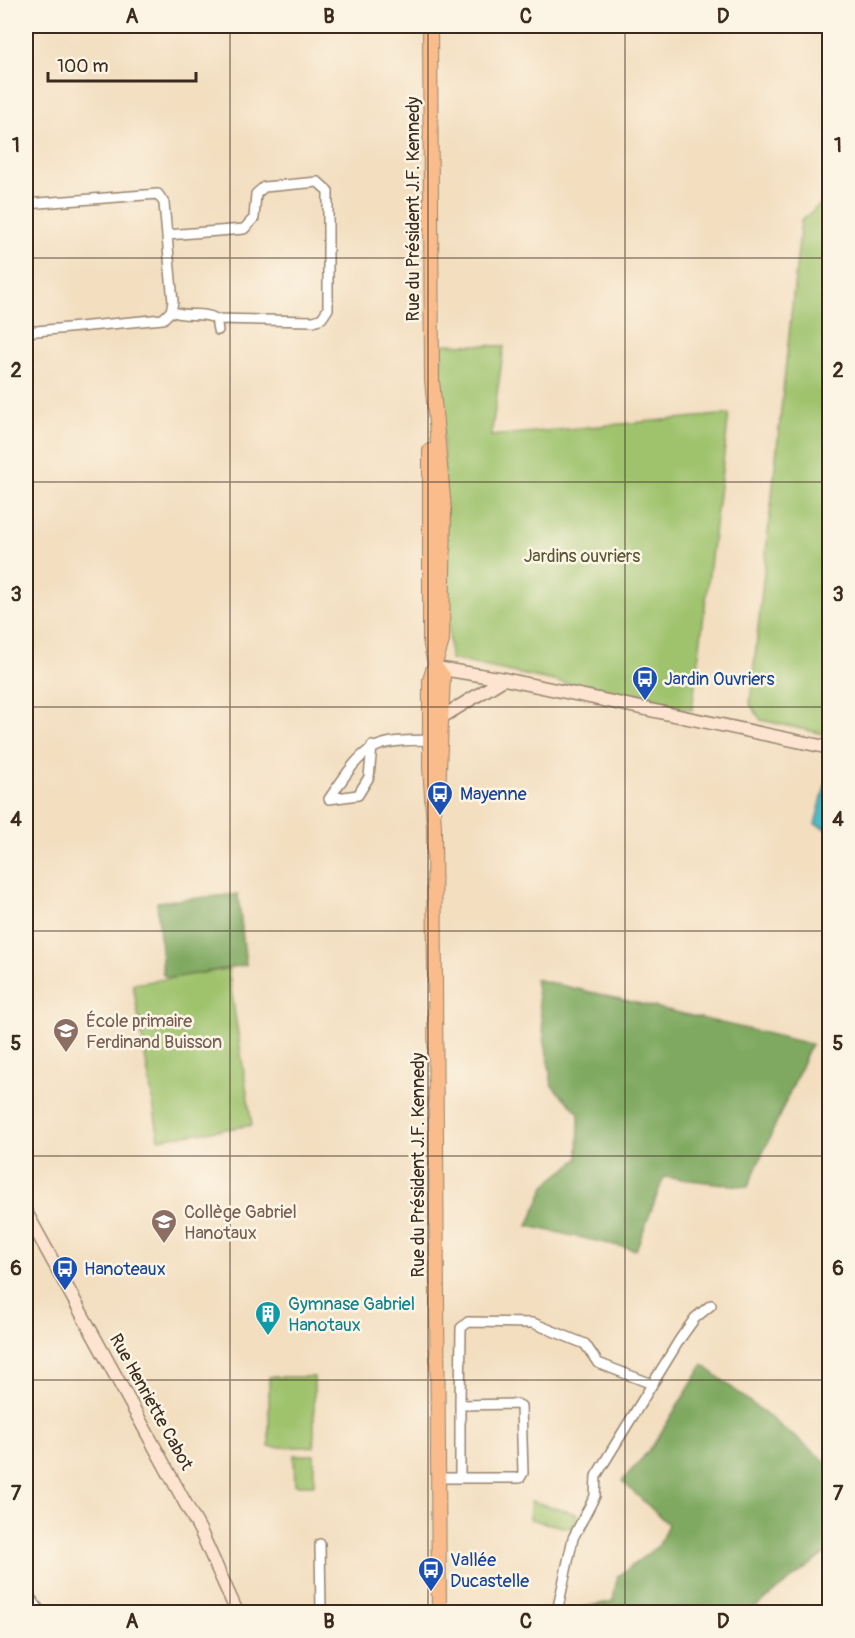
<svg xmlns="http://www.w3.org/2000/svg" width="855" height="1638" viewBox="0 0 855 1638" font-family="Pangolin,sans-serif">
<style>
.green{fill:#9fc36d;stroke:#6d7646;stroke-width:1.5}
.forest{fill:#7fa960;stroke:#5d6a3f;stroke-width:1.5}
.water{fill:#4fbcc9;stroke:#457374;stroke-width:1.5}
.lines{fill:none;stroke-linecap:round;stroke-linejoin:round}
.street-casing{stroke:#97846f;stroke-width:12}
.secondary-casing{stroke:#97846f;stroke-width:15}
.primary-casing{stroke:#97846f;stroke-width:16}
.street{stroke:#fff;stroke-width:9}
.secondary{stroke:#fde4d0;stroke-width:12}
.primary{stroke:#f9bc8a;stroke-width:14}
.grid{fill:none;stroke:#3b2a1e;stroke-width:1.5;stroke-opacity:0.55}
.labels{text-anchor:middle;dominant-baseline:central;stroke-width:5;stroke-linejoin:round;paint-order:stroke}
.street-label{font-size:18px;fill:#3b2a1e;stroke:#fcf5e5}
.park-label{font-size:18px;fill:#595836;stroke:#fcf5e5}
.transit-label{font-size:18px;fill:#164399;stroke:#fcf5e5;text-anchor:start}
.education-label{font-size:18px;fill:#785e54;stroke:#fcf5e5;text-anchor:start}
.culture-label{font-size:18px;fill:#0d838f;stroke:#fcf5e5;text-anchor:start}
.neatline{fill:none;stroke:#3b2a1e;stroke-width:2}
.grid-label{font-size:20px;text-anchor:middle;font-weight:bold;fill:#3b2a1e}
</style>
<rect width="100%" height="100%" fill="#fcf5e5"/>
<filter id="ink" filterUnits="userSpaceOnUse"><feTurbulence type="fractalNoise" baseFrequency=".0167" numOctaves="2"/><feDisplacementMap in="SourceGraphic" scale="12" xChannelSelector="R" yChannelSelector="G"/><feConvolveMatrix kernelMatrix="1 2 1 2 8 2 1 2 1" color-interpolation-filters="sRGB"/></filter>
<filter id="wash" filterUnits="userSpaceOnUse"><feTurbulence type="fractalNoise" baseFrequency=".008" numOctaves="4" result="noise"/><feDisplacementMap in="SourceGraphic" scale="24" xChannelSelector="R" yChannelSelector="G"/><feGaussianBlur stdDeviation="1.35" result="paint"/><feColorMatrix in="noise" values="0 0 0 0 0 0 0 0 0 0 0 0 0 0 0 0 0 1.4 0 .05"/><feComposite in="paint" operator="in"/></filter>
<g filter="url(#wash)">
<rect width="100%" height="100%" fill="#f3dec0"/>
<path class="green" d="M829,197v538l-68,-15 -11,-16 51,-483z
M440,344l64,2 -13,90 238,-22 -37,296 -242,-51z
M228,969l24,156 -93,14 -26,-155z
M269,1377h45v70h-45z
M294,1455h20v30h-19z
M531,1501l46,13 -5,15 -43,-10z"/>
<path class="forest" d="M238,894l8,71 -75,13 -8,-3 -6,-73z
M535,979l276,65 -63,143 -84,-10 -28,73 -108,-24 18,-42 32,-25 1,-46 -27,-27z
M703,1365l126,99v89l-2,-1 -78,60h-186l50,-11 4,-24 42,-32 9,-21 -46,-43 30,-34z"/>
<path class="water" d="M829,778v-1v53l-14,-6 12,-45z"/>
</g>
<g filter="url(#ink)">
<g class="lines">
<defs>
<path id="street" d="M26,204l132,-10 6,9 9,99 -2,9 -8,8 -137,13
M167,235l77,-6 10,-11 2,-24 8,-7 54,-5 10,9v118l-6,9 -8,3 -98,-2
M171,311c15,7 32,0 45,8l2,11
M329,799c37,-54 39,-59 106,-59
M329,799l29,-4 11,-18 3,-31
M460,1405l1,-77 7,-6 65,1 52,21 13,19 54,21
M438,1478h82l3,-5 -2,-67 -4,-2 -57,1v73
M320,1544l1,68
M26,1592l15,20
M557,1612l16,-74 22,-42 1,-20 84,-137 15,-21 16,-13"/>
<path id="secondary" d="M436,668l68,11 326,69
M442,717l62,-38
M26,1212l174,318 37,82"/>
<path id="primary" d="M430,26l2,354 12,129 -2,132 -12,39v87l4,59 5,786
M430,451v190l6,27 7,8 -5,118"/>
</defs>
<use href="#street" class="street-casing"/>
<use href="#secondary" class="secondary-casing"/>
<use href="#primary" class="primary-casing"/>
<use href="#street" class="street"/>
<use href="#secondary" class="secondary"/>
<use href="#primary" class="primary"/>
</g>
</g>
<path class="grid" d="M230,26v1586M428,26v1586M625,26v1586M26,258h804M26,482h804M26,707h804M26,931h804M26,1156h804M26,1380h804"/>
<defs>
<symbol id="bus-pin" viewBox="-11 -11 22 30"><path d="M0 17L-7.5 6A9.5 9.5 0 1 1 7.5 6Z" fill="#1a4fb4" stroke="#fcf5e5"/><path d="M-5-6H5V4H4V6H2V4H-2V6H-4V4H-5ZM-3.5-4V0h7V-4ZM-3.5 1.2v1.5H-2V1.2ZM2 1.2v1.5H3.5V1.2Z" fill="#fff"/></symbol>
<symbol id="school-pin" viewBox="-11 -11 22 30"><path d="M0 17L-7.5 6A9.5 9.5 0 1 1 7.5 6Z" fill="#8d6e63" stroke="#fcf5e5"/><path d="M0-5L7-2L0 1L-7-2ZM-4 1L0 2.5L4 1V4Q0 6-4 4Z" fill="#fff"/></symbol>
<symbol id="building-pin" viewBox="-11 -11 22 30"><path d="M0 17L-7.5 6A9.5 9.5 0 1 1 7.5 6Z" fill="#0f9aa8" stroke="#fcf5e5"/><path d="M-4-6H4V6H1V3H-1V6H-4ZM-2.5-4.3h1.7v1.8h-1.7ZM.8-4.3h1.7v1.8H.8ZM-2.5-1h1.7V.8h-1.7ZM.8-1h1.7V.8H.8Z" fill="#fff"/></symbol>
</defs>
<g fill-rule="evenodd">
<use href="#bus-pin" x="630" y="664" width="30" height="40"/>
<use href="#bus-pin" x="425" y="779" width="30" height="40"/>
<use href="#school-pin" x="51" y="1016" width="30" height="40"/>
<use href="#school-pin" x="149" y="1207" width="30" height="40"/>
<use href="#bus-pin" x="50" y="1254" width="30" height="40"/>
<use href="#building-pin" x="253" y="1299" width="30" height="40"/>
<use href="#bus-pin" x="416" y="1555" width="30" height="40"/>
</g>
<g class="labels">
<g class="street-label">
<text transform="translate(413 209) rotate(-90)">Rue du Président J.F. Kennedy</text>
<text transform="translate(418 1165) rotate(-90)">Rue du Président J.F. Kennedy</text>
<text transform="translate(151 1402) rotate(61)">Rue Henriette Cabot</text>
</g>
<g class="park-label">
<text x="582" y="556">Jardins ouvriers</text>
</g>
<g class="transit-label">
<text x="664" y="679">Jardin Ouvriers</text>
<text x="460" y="794">Mayenne</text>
<text x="84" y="1269">Hanoteaux</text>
<text x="450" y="1560">Vallée<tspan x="450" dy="21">Ducastelle</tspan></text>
</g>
<g class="education-label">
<text x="86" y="1021">École primaire<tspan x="86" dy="21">Ferdinand Buisson</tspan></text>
<text x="184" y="1212">Collège Gabriel<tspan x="184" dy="21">Hanotaux</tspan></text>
</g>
<g class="culture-label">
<text x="288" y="1304">Gymnase Gabriel<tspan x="288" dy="21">Hanotaux</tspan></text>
</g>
</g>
<rect width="855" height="1638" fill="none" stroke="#fcf5e5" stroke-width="66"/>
<path d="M48 72v9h148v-9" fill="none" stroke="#3b2a1e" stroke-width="3"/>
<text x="57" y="72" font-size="18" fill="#3b2a1e" stroke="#fcf5e5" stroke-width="4.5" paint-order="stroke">100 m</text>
<rect x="33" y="33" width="789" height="1572" class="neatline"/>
<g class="grid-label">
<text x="132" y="23">A</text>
<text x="329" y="23">B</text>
<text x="526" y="23">C</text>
<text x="723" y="23">D</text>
<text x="16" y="152">1</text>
<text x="838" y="152">1</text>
<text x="16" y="377">2</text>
<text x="838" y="377">2</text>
<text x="16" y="601">3</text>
<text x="838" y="601">3</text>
<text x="16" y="826">4</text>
<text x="838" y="826">4</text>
<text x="16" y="1050">5</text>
<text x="838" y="1050">5</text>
<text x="16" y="1275">6</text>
<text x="838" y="1275">6</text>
<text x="16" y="1500">7</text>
<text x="838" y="1500">7</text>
<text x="132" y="1628">A</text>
<text x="329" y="1628">B</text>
<text x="526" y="1628">C</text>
<text x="723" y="1628">D</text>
</g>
</svg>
